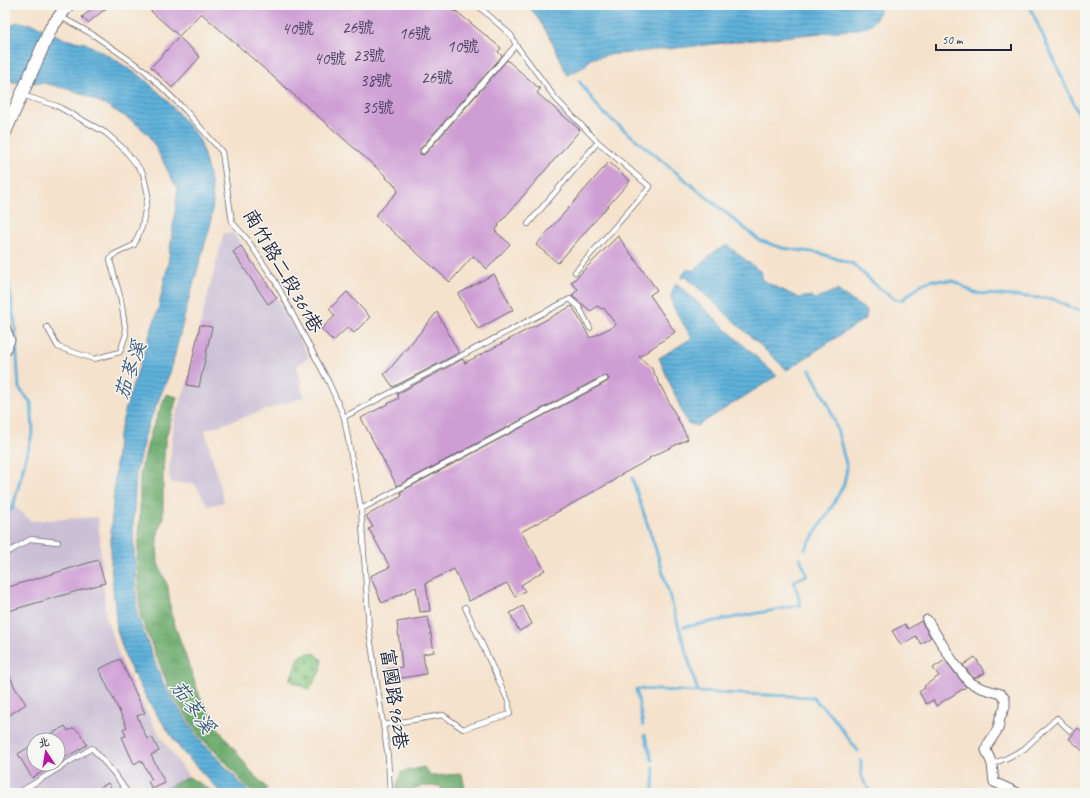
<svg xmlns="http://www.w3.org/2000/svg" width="1090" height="798" viewBox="0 0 1090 798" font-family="Caveat,'LXGW WenKai TC',sans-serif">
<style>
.industrial{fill:#cbbfd5;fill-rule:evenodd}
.forest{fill:url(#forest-crowns);stroke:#476654}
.cemetery{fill:url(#cemetery-stones);stroke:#54745c}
.water{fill:url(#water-rules);stroke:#406a8a}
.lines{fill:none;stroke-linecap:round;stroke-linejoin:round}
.stream{stroke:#5eb1da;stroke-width:3}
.building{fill:#ce9dd4}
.service-casing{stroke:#6c656e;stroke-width:6}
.minor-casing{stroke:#6c656e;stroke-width:11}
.tertiary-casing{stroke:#6c656e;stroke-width:14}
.service{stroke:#fff;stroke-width:4.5}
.minor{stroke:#fff;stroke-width:9}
.tertiary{stroke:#fff;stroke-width:12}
.labels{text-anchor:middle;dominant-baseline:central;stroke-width:3;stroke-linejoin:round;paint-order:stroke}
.number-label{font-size:17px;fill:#4d4161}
.street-label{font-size:19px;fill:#22223b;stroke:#f6f6f2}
.water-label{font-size:20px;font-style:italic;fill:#3a5b7b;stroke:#f6f6f2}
</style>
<defs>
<pattern id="forest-crowns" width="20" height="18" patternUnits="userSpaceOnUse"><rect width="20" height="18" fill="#6caa6c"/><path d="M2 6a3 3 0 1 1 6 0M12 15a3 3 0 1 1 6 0" fill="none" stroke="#588a5a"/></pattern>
<pattern id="cemetery-stones" width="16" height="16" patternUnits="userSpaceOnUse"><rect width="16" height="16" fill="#85c57d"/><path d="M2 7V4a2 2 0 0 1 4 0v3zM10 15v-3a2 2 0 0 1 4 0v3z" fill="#6ca068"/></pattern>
<pattern id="water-rules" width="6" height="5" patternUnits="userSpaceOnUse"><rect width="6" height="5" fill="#5eb1da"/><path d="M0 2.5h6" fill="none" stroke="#4d90b2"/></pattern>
</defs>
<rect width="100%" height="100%" fill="#f6f6f2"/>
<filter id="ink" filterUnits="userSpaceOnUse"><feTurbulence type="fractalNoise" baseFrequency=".025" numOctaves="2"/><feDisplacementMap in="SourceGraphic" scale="8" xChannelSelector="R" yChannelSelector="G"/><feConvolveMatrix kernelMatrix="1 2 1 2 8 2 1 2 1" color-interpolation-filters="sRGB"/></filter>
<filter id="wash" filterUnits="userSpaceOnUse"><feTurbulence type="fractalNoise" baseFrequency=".012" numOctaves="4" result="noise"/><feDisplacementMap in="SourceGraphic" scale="16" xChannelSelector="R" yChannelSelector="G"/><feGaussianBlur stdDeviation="0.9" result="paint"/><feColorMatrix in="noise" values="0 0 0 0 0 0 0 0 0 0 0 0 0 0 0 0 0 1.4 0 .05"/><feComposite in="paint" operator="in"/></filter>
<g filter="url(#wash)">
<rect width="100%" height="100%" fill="#f5e2cc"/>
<path class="industrial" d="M224,233h9l44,65 32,59 -12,9 7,31 -99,33 19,72 -16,4 -13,-22 -23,-1 -3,-8 5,-55 13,-36 13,-59z
M5,498l26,23 67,-4 8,101 19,55 34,61 30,43 -34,16h-150zM34,740h24v24h-24z"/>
<path class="forest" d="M166,394l11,3 -12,45 -2,32v43l-6,20 1,26 10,24 3,27 29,83 18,31 35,46 14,14 -1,5h-14l-25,-29 -27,-27 -29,-44 -31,-77 -3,-53 3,-53v-37l11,-41z
M424,767l7,9 31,-2 4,19h-24l-1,-7h-19l-21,7 -5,-4 5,-17z
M189,777l26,16h-60z"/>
<path class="cemetery" d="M307,653l9,1 6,6 -1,10 -12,20 -19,-10 9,-23z"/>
<path class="water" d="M528,5h353c-6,26 -19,23 -41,26l-232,24 -18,4 -6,8 -17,8c-10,-25 -22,-49 -39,-70z
M18,22l18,3 28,14 21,4 26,14 32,21 22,20 22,26 13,17 11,41 2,19 -2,22 -23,79 -17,68 -24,58 -11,44 -3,54 4,89 27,71 35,53 37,39 13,15h-28l-40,-43 -30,-44 -24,-44 -10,-32 -6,-66v-35l7,-91 10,-38 30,-90 10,-46 10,-74 -29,-55 -15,-13 -28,-17 -31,-14 -31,-8 -32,-1 -7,-5v-48z
M727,245l35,28v7l37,18 13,-2 3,3 22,-9 30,21 -1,7 -79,52 -101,-93 -5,1 5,-8h8l20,-18z
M676,283l101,93 -80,50 -10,-3 -28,-65 33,-20 -19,-31 -2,-12z"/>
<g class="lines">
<path class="stream" d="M1029,5l56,123
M579,81l22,30 158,129 23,8 37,5 34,11 25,23 17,12 7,1 20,-16 11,-4 21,1 21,12 78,6 32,15
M5,281l4,4 6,40 4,63 12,15 2,27 -20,77 -8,9
M632,478l25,75 41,139 114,5 19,18 27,36
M805,549l28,-44 11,-21 3,-16 -10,-39 -8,-23 -19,-36
M684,627l117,-22 -7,-24 13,-6 -7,-17
M643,725l-7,-36 62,3
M645,735l7,25
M861,761v15l10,17
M653,793l1,-26"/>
</g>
<g id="blocks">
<path class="building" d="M97,5h13l-22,18 -6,-6z
M144,5h303l8,7 1,-1 45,37 -3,4 4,4 -82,93v5l3,1 3,-2 81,-93 33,29 -3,4 43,37 -82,95 1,1 -4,5 15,13 -23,25 -14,-13 -23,26 -75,-66 23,-25 -3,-6 -9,-7 1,-1 -186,-164 -22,23z
M179,37l21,20 -28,31 -21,-21z
M609,162l21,19 -72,82 -22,-18z
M618,236l39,54 -7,5 25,37 -36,25 12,10 37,72 -39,19 1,1 -35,19v2l-94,52 24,38 -24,15 4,6 -10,6 -8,-14 -38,18 -15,-32 -28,14 4,28 -10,1 -4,-25 -34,16 -12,-27 20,-9 -21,-38 4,-2 -7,-11 36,-20 -2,-4 207,-110 2,-3 -2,-3h-4l-206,110 -36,-68 38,-20 -2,-4 66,-35 2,4 107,-57 18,32 26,-13 -12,-17 -2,1 -5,-3 -6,5 -19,-15 6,-7 -7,-6z
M241,246l36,52 -9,6 -35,-52z
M494,274l19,36 -35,19 -20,-35z
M347,292l23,25 -16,16 -6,-6 -15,14 -12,-12 14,-13 -6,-7z
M437,312l22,41 -66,34 -9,-13 4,-3z
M200,325l12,2 -13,60 -12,-2z
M98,560l7,23 -100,29v-24z
M523,606l9,18 -13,7 -9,-18z
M428,617l6,35 -11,2 3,20 -37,6 -2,-11 15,-2 -5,-45z
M921,621l10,16 -10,7 -5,-8 -15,9 -9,-14 13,-7 3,5z
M975,657l10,16 -10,5 -2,-1 -10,-12z
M120,659l25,54 -8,3 10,23 5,-2 7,14 -8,4 14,28 -13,6 -4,-8 4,-1 -11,-20 -7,4 -12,-27 4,-1 -3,-7 4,-2 -28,-58z
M945,660l21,27 -30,19 -3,-6 -7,4 -7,-12 6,-4 -1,-2 15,-10 -6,-8z
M5,664l10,24 11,16 -21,14z
M65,726l3,5 6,-3 6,5 7,12 -29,17v-22h-17z
M1078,728l7,6v19l-16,-14z
M34,744v20h21l-23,14 -14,-24z
M108,783l6,10h-23z"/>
</g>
</g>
<g filter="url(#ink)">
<use href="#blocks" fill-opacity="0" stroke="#6c656e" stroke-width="1"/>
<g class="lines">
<defs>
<path id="service" d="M61,17l31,17 52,36 42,41 36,41 10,70 15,17 28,42 54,102 15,34 17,92 8,121 19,127 2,36
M516,45l40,54 42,43 -70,82
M22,95l35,11 49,27 18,16 19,24 5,22 -6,32 -8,18 -21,10 -3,5 11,40 5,34 -6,18 -26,7 -36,-12 -11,-20
M423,151l93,-106 -5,-10 -34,-30
M575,272l75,-85 -52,-45
M344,417l226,-118 9,8 11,21
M361,509l244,-130
M5,554l26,-15 27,3
M383,725l60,-10 20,14 47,-15 -1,-11 -44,-96
M992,764l15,-6 17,-9 33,-31 13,13
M18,793l74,-45 21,24 15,21"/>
<path id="minor" d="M5,327l5,13 -5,12
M927,620l25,40 17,22 12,6 20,6 4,5v8l-5,11 -2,11 -10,15 -2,6 6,14 2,18 24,11"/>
<path id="tertiary" d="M5,132l46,-104 17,-23"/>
</defs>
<use href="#service" class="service-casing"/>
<use href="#minor" class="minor-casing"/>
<use href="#tertiary" class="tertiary-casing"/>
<use href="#service" class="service"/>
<use href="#minor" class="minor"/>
<use href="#tertiary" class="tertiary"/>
</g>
</g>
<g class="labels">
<g class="number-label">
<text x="358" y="27">26號</text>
<text x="298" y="28">40號</text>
<text x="415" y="33">16號</text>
<text x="463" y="46">10號</text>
<text x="369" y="55">23號</text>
<text x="330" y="58">40號</text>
<text x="437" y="77">26號</text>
<text x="376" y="80">38號</text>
<text x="378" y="107">35號</text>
</g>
<g class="street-label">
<text transform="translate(283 271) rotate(60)">南竹路二段361巷</text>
<text transform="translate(394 699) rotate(82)">富國路962巷</text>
</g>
<g class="water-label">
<text transform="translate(130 370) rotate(-71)">茄苳溪</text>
<text transform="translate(193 707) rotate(54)">茄苳溪</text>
</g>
</g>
<rect width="1090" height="798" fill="none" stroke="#f6f6f2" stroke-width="20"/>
<g transform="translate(46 752) rotate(348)"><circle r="19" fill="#f6f6f2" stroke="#a1a1a9"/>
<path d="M0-3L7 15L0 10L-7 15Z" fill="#b5179e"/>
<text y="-6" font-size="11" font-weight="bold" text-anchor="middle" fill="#22223b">北</text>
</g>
<path d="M936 44v6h75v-6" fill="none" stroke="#22223b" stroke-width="2"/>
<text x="942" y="44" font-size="12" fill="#22223b" stroke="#f6f6f2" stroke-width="3" paint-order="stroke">50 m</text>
</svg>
